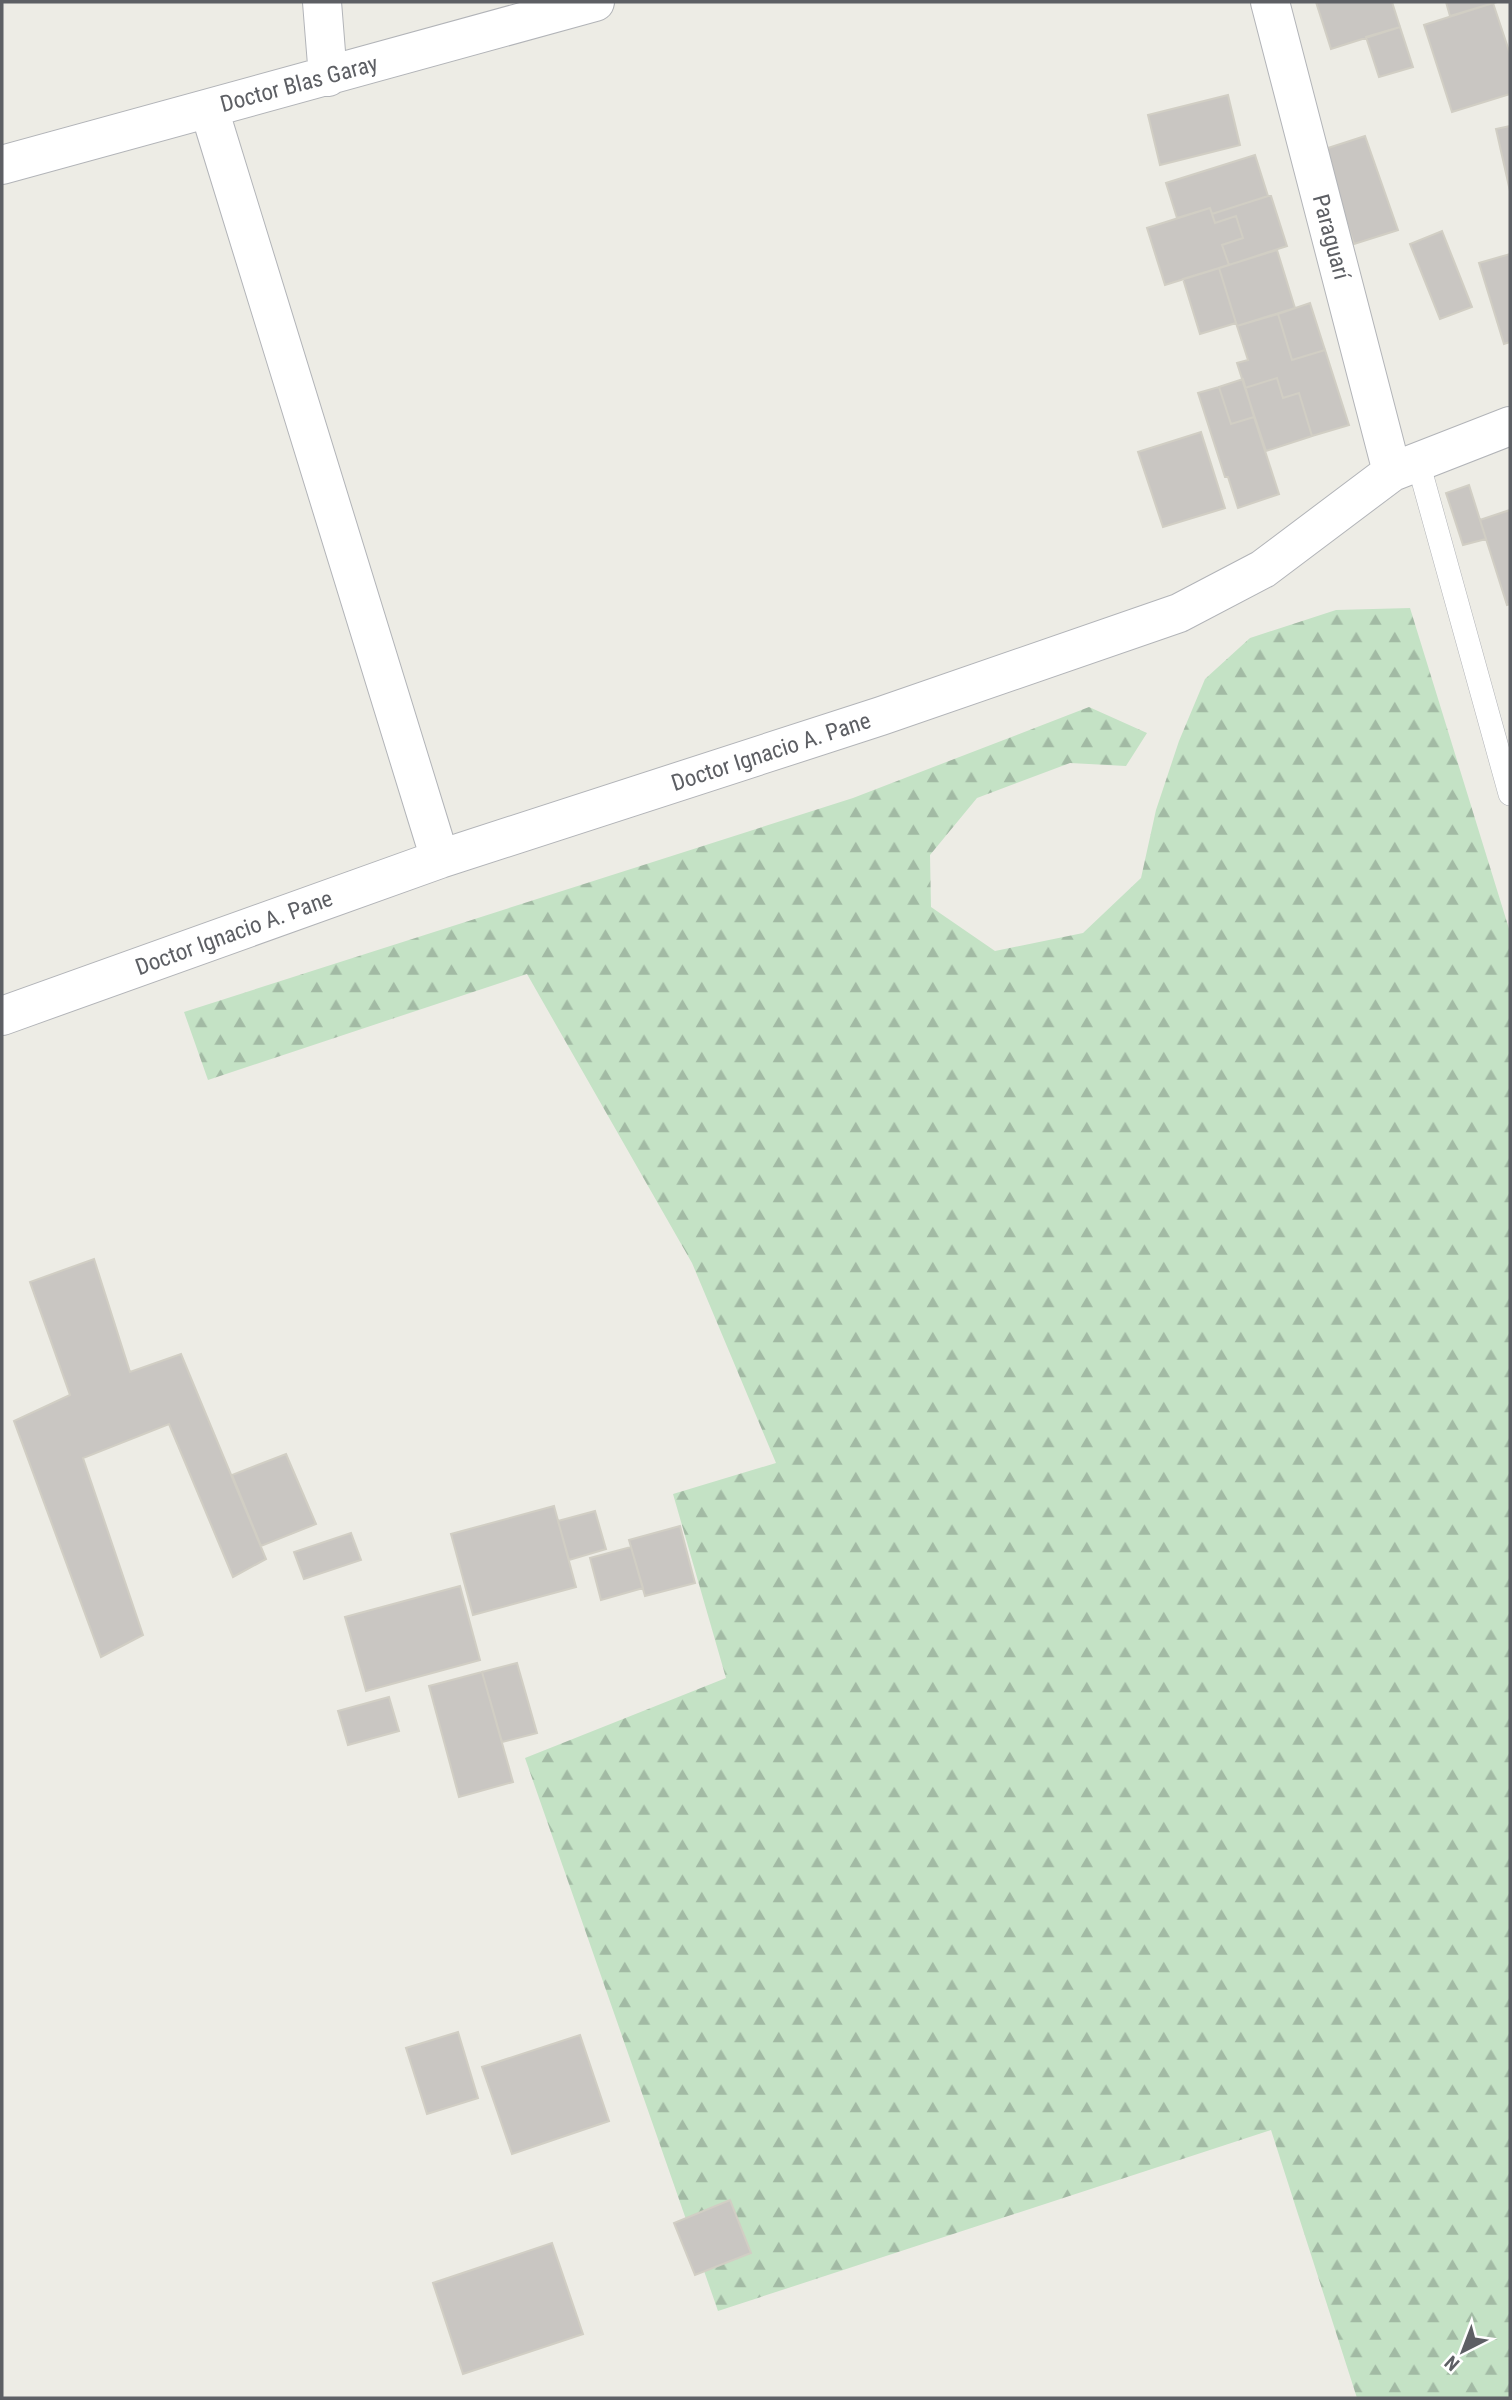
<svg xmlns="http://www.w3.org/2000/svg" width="1512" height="2400" viewBox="0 0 1512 2400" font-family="'Roboto Condensed',sans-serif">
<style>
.forest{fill:url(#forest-firs)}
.building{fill:#c9c6c2;stroke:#d1cec4;stroke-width:2}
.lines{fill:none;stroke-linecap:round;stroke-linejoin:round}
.service-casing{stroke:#b2b4b8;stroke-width:24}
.minor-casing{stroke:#b2b4b8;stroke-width:40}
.service{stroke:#fff;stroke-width:23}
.minor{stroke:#fff;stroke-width:38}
.labels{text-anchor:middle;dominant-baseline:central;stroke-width:5;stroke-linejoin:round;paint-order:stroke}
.street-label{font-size:23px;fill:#5d5f64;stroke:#fff}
</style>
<defs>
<pattern id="forest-firs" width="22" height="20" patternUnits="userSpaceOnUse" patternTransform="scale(1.75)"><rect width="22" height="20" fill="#c4e2c5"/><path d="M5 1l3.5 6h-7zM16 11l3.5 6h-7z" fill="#a2baa4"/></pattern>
</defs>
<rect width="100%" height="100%" fill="#edece5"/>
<path class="forest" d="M1410,608l100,324v1466h-153l-86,-268 -553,181 -193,-553 201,-80 -53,-184 103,-31 -84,-200 -165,-289 -319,106 -24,-68 669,-214 236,-91 58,26 -21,33 -56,-3 -93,35 -47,57 1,52 64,44 88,-18 58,-55 15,-68 23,-69 26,-62 45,-41 86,-28z"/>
<path class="building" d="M1316,2h76l8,25 -69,22z
M1446,2h51l-47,14z
M1493,3l17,51v40l-58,18 -28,-87z
M1400,27l13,40 -34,10 -13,-40z
M1228,95l12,50 -80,20 -12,-50z
M1510,126v65l-14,-62z
M1365,136l33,94 -44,14 -32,-94z
M1255,155l13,41 -56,18 -2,-6 -33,10 -11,-35z
M1268,196h3l16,50 -58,19 -7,-20 21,-7 -7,-22 -21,7 -3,-9z
M1210,208l5,15 21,-7 7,22 -21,7 7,20 -64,20 -18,-57z
M1442,231l30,76 -32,12 -30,-75z
M1277,250l18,58 -58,18 -18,-58z
M1510,254v88l-6,2 -25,-81z
M1219,268l17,55 -36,11 -17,-55z
M1310,303l15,47 -33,10 -14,-46z
M1278,314l14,46 33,-10 24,75 -37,11 -13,-43 -16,5 -6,-20 -32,10 -8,-25 11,-3 -11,-34z
M1277,378l6,20 16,-5 13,43 -46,15 -21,-63z
M1243,379l11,38 -23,7 -12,-37z
M1219,387l12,37 23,-7 25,77 -41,14 -10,-31h-3l-27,-84z
M1201,432l24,76 -62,19 -25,-75z
M1469,485l17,54 -23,6 -17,-52z
M1510,510v94l-3,1 -27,-85z
M94,1259l36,113 51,-18 85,205 -33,18 -64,-153 -86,34 60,177 -42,22 -87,-236 56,-26 -40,-113z
M286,1454l30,70 -55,22 -29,-71z
M554,1506l22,81 -103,28 -22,-81z
M595,1511l11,38 -37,11 -11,-39z
M680,1526l15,57 -50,13 -16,-56z
M351,1533l10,27 -57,19 -10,-27z
M631,1547l12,41 -42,12 -11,-42z
M460,1586l20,74 -114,31 -21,-74z
M517,1663l20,70 -35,9 -20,-70z
M482,1672l31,110 -54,15 -30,-111z
M389,1697l10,34 -51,14 -10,-34z
M458,2032l20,66 -51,16 -21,-66z
M580,2035l29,86 -97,33 -30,-87z
M730,2200l21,53 -56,22 -21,-52z
M552,2243l31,91 -120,40 -30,-91z"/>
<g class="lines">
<defs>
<path id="service" d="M1418,462l92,332"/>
<path id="minor" d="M322,2l6,75
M1270,2l122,470
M209,109l231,750
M2,165l593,-163
M2,1016l438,-157 441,-143 298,-103 84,-44 129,-97 118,-46"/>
</defs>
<use href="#service" class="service-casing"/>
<use href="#minor" class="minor-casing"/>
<use href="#service" class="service"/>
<use href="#minor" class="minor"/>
</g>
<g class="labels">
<g class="street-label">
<text transform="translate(299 84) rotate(-15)">Doctor Blas Garay</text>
<text transform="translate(1331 237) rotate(75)">Paraguarí</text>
<text transform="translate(771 752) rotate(-18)">Doctor Ignacio A. Pane</text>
<text transform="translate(234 933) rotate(-20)">Doctor Ignacio A. Pane</text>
</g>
</g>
<rect width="1512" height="2400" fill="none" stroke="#5d5f64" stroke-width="7"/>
<g transform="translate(1463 2351) rotate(222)" stroke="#ffffff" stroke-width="5" paint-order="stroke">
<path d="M0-5L12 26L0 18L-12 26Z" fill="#5d5f64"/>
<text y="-10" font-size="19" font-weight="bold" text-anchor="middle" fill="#5d5f64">N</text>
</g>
</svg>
